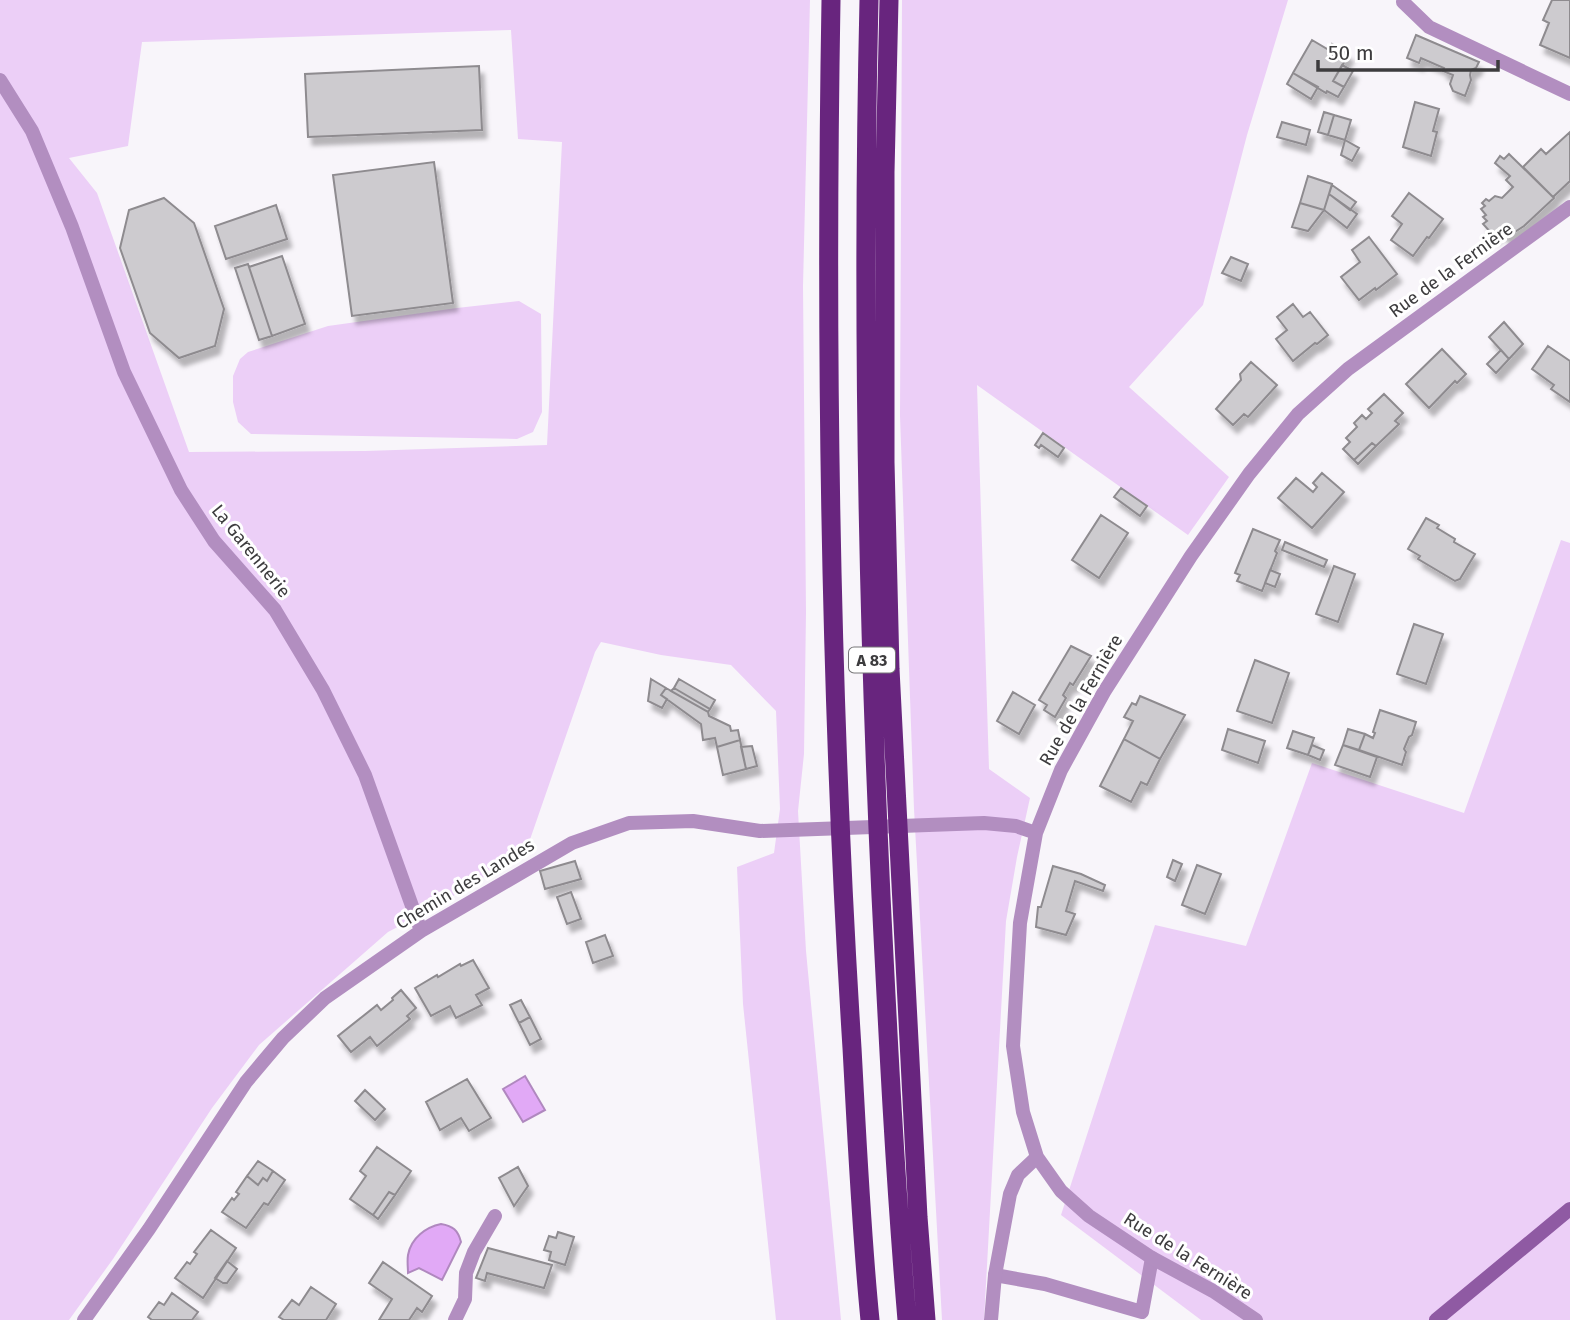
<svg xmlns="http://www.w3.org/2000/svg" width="1570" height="1320" viewBox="0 0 1570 1320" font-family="'Fira Sans',sans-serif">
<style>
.green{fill:#eccff7;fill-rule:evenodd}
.water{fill:#e1a9f6;stroke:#b088bf;stroke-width:2}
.building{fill:#cdcbcf;stroke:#8e8b8f;stroke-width:2;filter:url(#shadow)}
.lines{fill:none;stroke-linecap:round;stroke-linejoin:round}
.service{stroke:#b28ec0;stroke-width:14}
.minor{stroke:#b28ec0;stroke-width:14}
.secondary{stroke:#8f5aa3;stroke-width:14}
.trunk{stroke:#68257e;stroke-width:19}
.labels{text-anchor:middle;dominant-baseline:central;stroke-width:6;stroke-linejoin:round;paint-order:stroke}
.shield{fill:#fff;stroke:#777678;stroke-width:2}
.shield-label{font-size:16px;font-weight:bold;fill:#3d3c3e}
.street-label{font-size:18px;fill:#3d3c3e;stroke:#fff}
</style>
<defs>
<filter id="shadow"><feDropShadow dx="4.5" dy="8" stdDeviation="2" flood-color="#0004"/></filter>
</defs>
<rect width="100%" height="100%" fill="#f8f5fa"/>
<path class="green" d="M0,0h810l-7,286 3,326 -2,142 -6,57 8,140 35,369h-65l-33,-316 -6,-137 37,-14 6,-44 -4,-98 -45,-46 -70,-10 -60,-13 -6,10 -69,199 -94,58 -44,23 -129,113 -47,63 -99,151 -44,61h-69zM511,30l7,109 44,3 -15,303 -182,6 -176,1 -92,-259 -28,-35 59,-12 14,-104z
M902,0h386l-41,135 -44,170 -74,82 100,90 -41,58 -211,-150 12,384 41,29 -13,59 -11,64 -22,399h-42l-28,-511 -14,-393z
M519,301l22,13 1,98 -9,20 -16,7 -266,-5 -13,-12 -5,-20v-26l7,-17 8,-7 80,-26 129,-18z
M1561,540l9,3v777h-369l-140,-105 94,-290 91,21 66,-183 152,50z"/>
<path class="water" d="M525,1076l20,34 -22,12 -20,-33z
M441,1224c12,2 17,6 20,18l-19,38 -23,-12 -11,5c0,-5 -1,-12 0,-18 3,-17 18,-28 33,-31z"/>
<path class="building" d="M1552,0h18v58l-30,-13 9,-22 -6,-3z
M1416,35l63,27 -3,6 -5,2 -1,5 1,5 -6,16 -12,-5 -3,-7 3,-9 -10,-4 1,-3 -23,-10 -2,5 -12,-5z
M1312,40l17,10 3,-6 17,10 -16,27 11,6 -6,10 -11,-6 -1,2 -33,-20z
M1342,65l11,6 -9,16 -11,-6z
M479,66l3,64 -174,7 -3,-63z
M1293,73l25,14 -7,12 -24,-15z
M1415,102l24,7 -6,22 4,1 -6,24 -28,-9z
M1324,112l10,3 -6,20 -10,-3z
M1334,115l17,5 -6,20 -17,-5z
M1282,122l28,8 -4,15 -29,-8z
M1570,132v49l-17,16 -30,-30 18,-18 5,5z
M1345,140l14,8 -7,13 -11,-6z
M1509,154l45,44 -30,28 -17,11 -6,-7 -7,6 -11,-12 4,-3 -4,-4 3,-2 -5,-6 4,-3 -3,-3 4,-4 3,2 6,-5 7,2 11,-11 -7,-7 4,-4 -15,-13 5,-7 4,3z
M434,162l19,141 -101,13 -19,-141z
M1308,176l24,8 -8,26 -24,-7z
M1332,185l24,17 -6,8 -21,-16z
M1409,193l34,26 -14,19 -2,-1 -14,19 -22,-16 11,-16 -10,-8z
M1329,194l28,20 -10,14 -23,-18z
M164,198l30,25 30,86 -9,37 -36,12 -29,-25 -30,-85 9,-38z
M1300,203l24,7 -16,21 -16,-4z
M276,205l11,34 -61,20 -11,-33z
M1369,237l28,37 -21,16 -1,-2 -16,12 -18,-23 19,-15 -8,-12z
M282,256l23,68 -33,12 -23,-69z
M1231,257l17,7 -7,17 -19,-8z
M248,264l24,72 -13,4 -24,-72z
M1293,304l10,13 7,-5 18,23 -11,9 -2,-1 -22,18 -17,-22 11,-9 -10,-13z
M1504,322l19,22 -14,15 -20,-22z
M1548,346l22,15v41l-19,-13 3,-4 -22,-16z
M1442,349l24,25 -9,9 -2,-2 -26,27 -23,-24z
M1501,350l8,9 -13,14 -9,-9z
M1251,362l26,23 -29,32 -4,-3 -11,11 -17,-16 25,-29 -1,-6z
M1384,394l19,19 -8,8 4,3 -23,22 -4,-3 -18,17 -11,-11 7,-7 -4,-4 11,-11 -3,-4 8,-8 4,4 6,-6 -4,-4z
M1043,433l21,15 -6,9 -17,-12 -2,3 -4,-3z
M1372,443l4,3 -18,18 -4,-4z
M1322,473l22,19 -32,36 -34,-30 18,-20 17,14 4,-5 -4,-4z
M1121,488l26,18 -7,10 -26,-19z
M1101,515l27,18 -29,45 -27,-18z
M1426,518l13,7 -2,3 18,11 -1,3 21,12 -15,25 -5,2 -37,-22 2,-3 -12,-7z
M1253,529l27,11 -5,11 2,2 -15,38 -25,-10 3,-6 -5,-2z
M1285,542l42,18 -3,7 -42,-17z
M1334,566l21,8 -17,48 -22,-8z
M1270,570l10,4 -5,13 -10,-4z
M1414,624l29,10 -17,50 -29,-10z
M1071,646l20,10 -18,29 -3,-2 -7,12 3,3 -11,19 -11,-7 3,-5 -8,-5z
M1255,660l34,13 -17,50 -35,-12z
M651,679l15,9 -5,7 6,4 -5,9 -14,-7z
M679,679l36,21 -5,9 -36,-21z
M666,688l42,24 1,4 21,10 1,5 7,-1 2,10 -23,7 -2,-9 -12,2 -2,-16 -40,-29z
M674,688l36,21 -2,3 -37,-21z
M1013,692l22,13 -16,29 -22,-13z
M1140,696l45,19 -25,44 -36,-20 9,-18 -9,-4 8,-14 4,2z
M1380,710l36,12 -4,13 -3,2 -5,12 2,3 -4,13 -43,-15 6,-16 8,4 2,-5 -2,-1z
M1228,729l37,12 -7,22 -36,-13z
M1348,729l17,5 -6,16 -16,-5z
M1293,731l21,7 -6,17 -21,-7z
M1124,739l36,20 -13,26 -6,-3 -10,20 -31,-16z
M740,740l6,29 -23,6 -6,-28z
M1312,745l12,5 -4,10 -12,-5z
M1343,745l34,12 -7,20 -35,-12z
M752,746l5,20 -11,3 -5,-22z
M1173,860l9,4 -7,17 -8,-4z
M575,861l6,18 -36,10 -5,-18z
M1197,865l24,9 -16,40 -23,-9z
M1053,866l28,8 24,11 -2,6 -28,-10 -9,30 9,3 -9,21 -30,-8 2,-20h3z
M571,892l10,27 -14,5 -10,-27z
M605,935l8,21 -20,7 -7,-21z
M473,960l16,28 -13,7 6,10 -26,13 -6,-12 -19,10 -16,-28 22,-13 1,2 22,-13 1,2z
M401,990l15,18 -9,8 3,3 -33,27 -7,-9 -19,15 -13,-16 39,-31 4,5 12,-10 -1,-2z
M521,1000l9,17 -11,6 -9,-18z
M530,1017l11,22 -11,6 -11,-22z
M467,1079l24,39 -22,13 -8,-13 -21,12 -14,-28z
M365,1090l20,19 -10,11 -20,-19z
M377,1147l34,24 -16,24 -6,-3 -16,23 -23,-16 16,-23 -6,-5z
M258,1161l15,10 -6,10 -4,-3 -5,7 -11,-9z
M518,1167l10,19 -14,20 -15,-28z
M273,1171l12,9 -17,25 -4,-2 -18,25 -24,-16 10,-14 2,2 5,-6 -3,-2 11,-16 11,9 5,-7 4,3z
M389,1192l6,3 -17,24 -5,-4z
M211,1230l25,18 -33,50 -28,-20 12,-16 3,2 7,-10 -3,-2z
M558,1232l16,5 -9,28 -16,-5 2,-8 -7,-2 5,-14 7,2z
M488,1248l64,17 -8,23 -57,-15 -2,8 -9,-3z
M227,1261l10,8 -10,14h-4l-8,-5z
M383,1262l49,34 -10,16 -5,-4 -8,12h-30l13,-21 -23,-16z
M311,1287l25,17 -10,16h-42l-5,-3 13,-17 7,5z
M172,1293l26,19 -6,8h-40l-4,-3 11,-15 5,3z"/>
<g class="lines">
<path class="service" d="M995,1275l50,9 97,28 10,-54"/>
<path class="minor" d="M1403,2l26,25 141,67
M0,80l32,51 40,96 52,145 57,118 33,51 61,69 48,80 42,85 56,156
M84,1320l65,-91 97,-147 37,-44 42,-40 96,-67 151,-88 57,-20 64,-2 67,10 224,-8 32,3 20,7
M455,1320l10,-21 1,-26 8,-21 21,-36
M991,1320l4,-45 15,-81 8,-19 19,-18
M1256,1320l-43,-29 -61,-33 -63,-42 -28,-25 -24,-34 -14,-45 -10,-66 7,-123 16,-90 25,-63 43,-78 87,-136 58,-82 49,-60 50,-45 222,-162"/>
<path class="secondary" d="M1436,1320l134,-111"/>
<path class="trunk" d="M831,0c-6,349 -1,700 21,1048 5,91 9,182 18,272
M869,0c-7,298 -2,598 12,896 7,141 14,283 26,424
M889,0l-4,172v290l5,207 28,548 8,103"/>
</g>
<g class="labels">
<rect class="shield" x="849" y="647.5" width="46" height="25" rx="5"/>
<g class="shield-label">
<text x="872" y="660">A 83</text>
</g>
<g class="street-label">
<text transform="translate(1451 270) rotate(-36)">Rue de la Fernière</text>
<text transform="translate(251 551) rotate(51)">La Garennerie</text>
<text transform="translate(1081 700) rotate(-60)">Rue de la Fernière</text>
<text transform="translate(465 884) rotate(-31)">Chemin des Landes</text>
<text transform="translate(1188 1256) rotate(32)">Rue de la Fernière</text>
</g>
</g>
<path d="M1318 60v10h180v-10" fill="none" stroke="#3d3c3e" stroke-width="3.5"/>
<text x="1328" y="60" font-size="21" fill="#3d3c3e" stroke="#ffffff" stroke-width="5" paint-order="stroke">50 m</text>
</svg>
